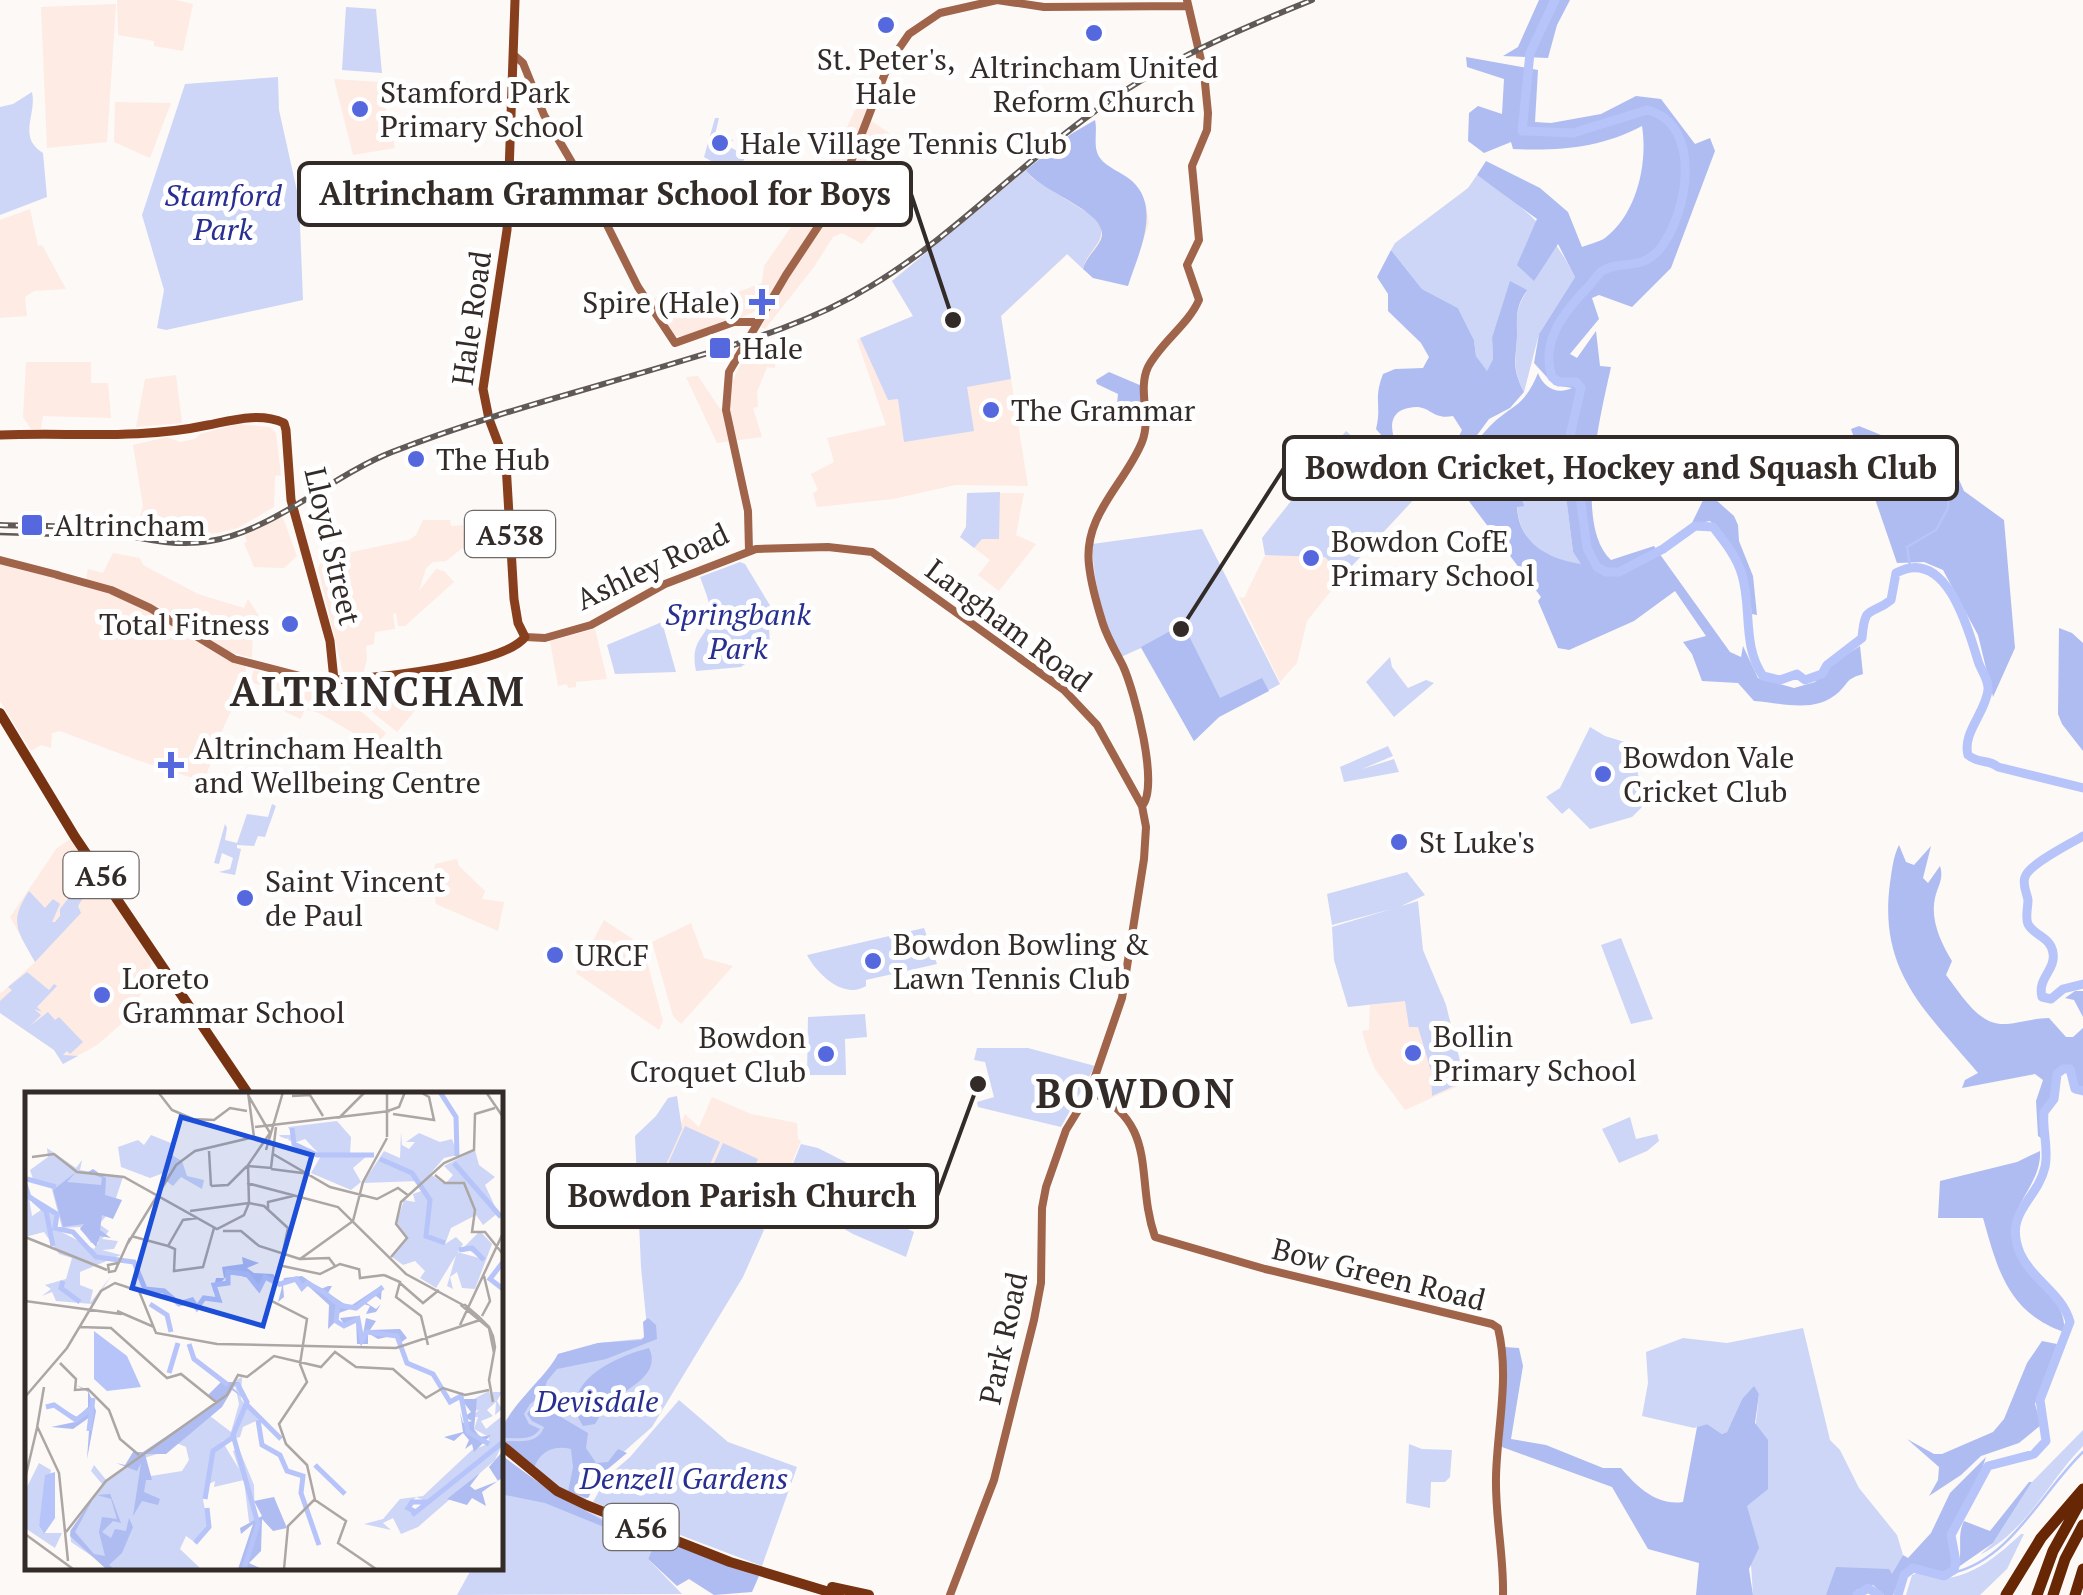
<svg xmlns="http://www.w3.org/2000/svg" width="2083" height="1595" viewBox="0 0 2083 1595" font-family="'PT Serif',serif">
<style>
.built{fill:#fdebe4}
.green{fill:#cdd6f6}
.forest{fill:#aebcf1;fill-rule:evenodd}
.lines{fill:none;stroke-linecap:round;stroke-linejoin:round}
.stream{stroke:#b6c4f9;stroke-width:2.5}
.river{stroke:#b6c4f9;stroke-width:9}
.secondary{stroke:#9f644a;stroke-width:8}
.primary{stroke:#873f1e;stroke-width:9}
.trunk{stroke:#731;stroke-width:10}
.motorway{stroke:#672704;stroke-width:11}
.tram{stroke:#605956;stroke-width:2.5}
.rail-casing{stroke:#605956;stroke-width:6}
.rail{stroke:#fff;stroke-width:2.5;stroke-dasharray:8;stroke-linecap:butt}
.poi-dot{fill:#5668de;stroke:#fff;stroke-width:4}
.labels{text-anchor:middle;dominant-baseline:central;stroke-width:10;stroke-linejoin:round;paint-order:stroke}
.shield{fill:#fff;stroke:#706b68;stroke-width:2.5}
.shield-label{font-size:28px;font-weight:bold;fill:#332b28}
.poi-label{font-size:30px;fill:#332b28;stroke:#fff;text-anchor:start}
.park-label{font-size:30px;font-style:italic;fill:#292f91;stroke:#fff}
.street-label{font-size:30px;fill:#332b28;stroke:#fff}
.district-label{font-size:40px;font-weight:bold;letter-spacing:2.5px;fill:#332b28;stroke:#fff}
.inset-river{fill:none;stroke:#b6c4f9;stroke-width:5}
.inset-road{fill:none;stroke:#aca7a4;stroke-width:2.5}
.view{fill:#1d4ed8;fill-opacity:0.15;stroke:#1d4ed8;stroke-width:5}
.inset-edge{fill:none;stroke:#332b28;stroke-width:5}
.leader{fill:none;stroke:#332b28;stroke-width:4}
.callout-dot{fill:#332b28;stroke:#fff;stroke-width:4}
.callout{fill:#fff;stroke:#332b28;stroke-width:4}
.callout-label{font-size:32px;text-anchor:middle;font-weight:bold;fill:#332b28}
</style>
<rect width="100%" height="100%" fill="#fdf9f7"/>
<path class="built" d="M117,0h59l17,4 -10,47 -29,-5v-5l-36,-6z
M116,4l-9,138 -60,6 -6,-141z
M334,79l45,3 16,66 -42,7z
M860,100l9,6 -3,11 23,16 -1,21 -12,27 -28,-14 -14,29 43,30 -15,18 -20,-11 -9,4 -19,30 -49,62 -4,-2 8,-13 -6,-6 -23,10 -9,-3 -5,9 -40,13 -13,-2 -23,-35 24,-11 16,29 44,-12 -1,-12 29,-11 2,-17 52,-75z
M115,102l56,1 -21,55 -36,-16z
M1089,167l48,22 9,15 3,19 -21,63 -35,-8 -25,-24 -67,62 27,170 -73,-1 -62,14 -76,8 -4,-14 5,-3 -7,-16 23,-12 -7,-24 59,-13 -29,-85 56,-24 -21,-35 134,-111z
M30,209l8,37 4,-1 24,44 -32,2 -9,6 2,19 -27,2v-98z
M747,351l28,5v12l-8,-1 -10,25 1,15 -5,1 9,29 -45,6 -31,-66 12,-1 22,33 10,-3v-20z
M26,362h65v21h17l3,35 -68,-2 -2,13h-10l-8,-12z
M176,375l6,48 -46,4 9,-48z
M238,424l32,3 6,6 5,42 -6,1 -1,31 -36,21 -21,5 -51,4 -30,-6 7,-25 -10,-61 34,-8 13,5 15,-3 5,-5z
M1346,431l71,65 -71,76 -39,49 -10,42 -17,19 -41,-85 5,1 21,-43 -3,-17z
M967,493h57l-8,42 20,9 -37,47 -21,-16 12,-15 -30,-23 6,-10z
M279,518h4l14,38 -13,12 -30,-1 -10,-24 3,-1 -2,-7z
M423,520h27l1,6 12,-1 2,21 -19,15 -13,1 -7,6 -7,23 17,-22 8,2 10,11 -49,44h-7l-2,-13 -3,1 2,15 -20,3 -1,12 -8,2 1,13 -4,15 -20,-1 -25,-105 5,-10 86,-18 7,-5z
M113,553l27,5 3,7 55,29 46,14 4,-9 15,23 -4,10h-6l-1,26 -25,-7 -61,-41 -80,-31 2,-10 15,4z
M0,563l100,26 51,22 95,54 -1,17 -21,44 -19,53 -6,1 -62,-20 -77,-29 -8,2 -1,15 -10,-3 -10,6 -31,-50z
M595,629l12,50 -31,3v5l-7,1 -3,-4 -8,2 -8,-45z
M254,670l70,20 39,23 23,20 -10,13 -57,-33 -14,-4 -4,10 -16,-7 -2,-20 -33,-10z
M404,677l4,22 10,8 -21,25 -52,-42 1,-6z
M70,839l76,111 5,13 -8,27 -16,29 -30,26 -34,19 -9,-14 -54,-37v-19l35,-32 -25,-45 47,-69z
M457,859l2,7 26,25 -3,8 22,3 -6,29 -62,-27 -3,-18 2,-22z
M604,920l39,26 20,75 -4,9 -83,-57z
M691,923l13,35 29,8 -52,58 -8,-8 -21,-74z
M1443,995l22,88 -60,27 -30,-41 -7,-17 -6,-21 7,-1 1,-25z
M712,1097l39,17 46,9 1,16 3,2 -37,89 -25,-11 -3,3 -80,-37 25,-55 -2,-2 6,-14 14,13z"/>
<path class="green" d="M346,7l30,2 6,64 -40,-3z
M278,77l1,33 20,90 4,100 -137,30 -9,-2 7,-38 -22,-75 43,-131z
M32,92c5,23 -15,45 11,61l4,44 -47,18v-108l13,-3z
M715,118h4l-4,17 18,5 -3,7 16,9 -10,19 -32,-18z
M1026,170l6,8 59,37 10,12c3,17 -15,25 -18,42l-16,-15 -66,62 10,63 -44,8 7,44 -70,11 -6,-43 -10,1 -28,-62 53,-22 -21,-35z
M1477,175c48,34 71,49 98,102l-36,57 -15,58c-12,-24 -8,-31 -7,-55 0,-20 -2,-28 10,-46l-35,47 1,21 -6,13 -11,-16 -2,-16 -16,-32 -36,-19 -31,-39 4,-7 73,-55z
M1346,431l71,65 -67,72h-14l-11,-11 -60,-2 -3,-17z
M1564,479l9,73 9,13c-36,-6 -62,-20 -65,-59l10,-13z
M1000,492l-1,47h-17l-8,9 -14,-11 6,-10 1,-34z
M1202,529l78,155 -61,33 -25,24 -53,-93 -20,9c-19,-35 -27,-73 -29,-113z
M740,562l5,2 29,48 -5,14 1,20 -29,21 -45,4c-7,-33 13,-34 14,-54 1,-14 -5,-26 -10,-40z
M662,622l14,50 -61,2 -8,-29z
M1390,657l2,10 16,21 18,-8 8,3 -40,34 -28,-35z
M1590,727l15,9 26,8 14,60 -13,13 -42,12 -21,-21 -7,6 -16,-17 14,-9z
M1388,746l5,10 -31,13 32,-10 5,13 -55,10 -4,-15z
M272,804l4,2 -11,31 -7,-1 -4,10 -17,-1v3l4,1 -6,26 -16,-3 11,-3 3,-11 -11,-5 -3,11 -5,-1 11,-39 2,4 -2,12 12,3 10,-29 21,3z
M1407,872l18,23 -26,12 -67,18 -5,-31z
M77,887l6,11 -5,8 3,7 -46,49c-17,-31 -27,-39 -6,-71l16,17 8,-9 7,5 -8,18h3l5,-6v-7z
M1418,901l5,49 23,55 19,76 -33,15 -1,-25 -13,-44h-9l-4,-26 -57,6 -14,-47 -2,-33z
M924,928l13,36 -71,16v6c-22,14 -49,-12 -59,-31z
M1621,938l32,81 -22,5 -30,-79z
M27,972l22,18 5,-6 3,2 -20,21 5,5 -8,-3 7,6 -11,11 18,-14 7,8 4,-3 24,25 -13,12 -3,-3 -4,4 15,1 -15,8 -9,-14 -54,-37v-12l12,-11 -4,-3z
M865,1014l2,23 -22,2 1,36h-39l1,-58z
M977,1048h51l67,18 -34,61 -83,-20 -1,-5 17,-5 -9,-35 -11,-2z
M677,1096l5,33 -25,56 79,36 2,-3 26,12 -21,47 -91,150 -51,45 -15,27 -29,-12 -57,-46v-14l51,-60 7,-13 40,-11 50,-5 -7,-71 -6,-131 21,-20 12,-18z
M1630,1117l6,22 21,-5 2,7 -12,10 -28,12 -17,-34z
M685,1126l35,16 -26,58 -35,-16z
M723,1143l35,16 -26,58 -35,-16z
M801,1144l17,4 43,22 -15,30 68,32 -8,25 -53,-23 -72,-41z
M1803,1328l27,112 10,10 19,38 38,47 6,20 -11,20 -62,14 -4,6h-73l-6,-89 12,-112 -5,-7 -12,12 -15,33 -5,2 -15,-10 -13,4 -52,-12 6,-33 -2,-31 37,-14 44,5z
M679,1400l49,42 69,25 -35,99 -169,-64 14,-25 23,-20z
M2083,1430v16c-37,38 -54,83 -103,109l13,-12 39,-61z
M1409,1444l13,5 30,1 -2,27 -5,5h-14l-1,26 -24,-5z
M500,1457l52,37 54,26 51,18 -9,21 34,35 -225,1 15,-27h28z
M2021,1534h3l-17,35 -27,26h-74l6,-20 7,-3c8,1 16,6 24,6 29,0 58,-25 78,-44z"/>
<path class="forest" d="M1539,0h31l-13,25 -9,33 -45,-2 15,-9z
M1466,57l72,13 -3,52 16,1 50,-9 35,-18 25,3 34,45 15,-6 5,13 -44,117 -39,39 -33,-12 -7,3 7,21 -29,35 7,4 19,-27 4,35 11,1c-10,46 -38,158 0,193l43,-14 76,106 11,5 2,-11 15,32 36,10 21,-6 14,-16 31,-20 3,28c-17,5 -13,7 -24,18 -24,22 -56,11 -85,9l-16,-18 -36,-2 -10,-27 -9,-12 23,-6 -31,-45 -41,30 -65,29 -11,-2 -20,-47 3,-4 -88,-117c10,-18 22,-39 37,-54 23,-23 33,-17 48,-53 6,15 19,22 34,15l-18,-3 -20,-22 5,-29 36,-57 -17,-33 -24,37 -17,-16 20,-46 -60,-44 9,-14 54,27 28,24 14,35c7,-3 17,-5 23,-9 32,-24 43,-75 37,-112 -41,22 -83,25 -129,23l-2,-7 -27,11 -16,-12 1,-28 9,-7 24,8 2,-35 -37,-12zM1564,480l9,72 8,12c-34,-5 -62,-21 -64,-57l7,-1 -2,-7 5,-6z
M1095,120c3,12 -3,27 5,38 6,9 23,15 32,23 30,27 6,73 -4,105l-35,-8 -10,-9c3,-13 18,-23 19,-34 2,-25 -63,-44 -76,-65l45,-36z
M1391,250l31,39 36,19 16,32 2,16 11,15 6,-12 -1,-21 18,-57 17,9c-12,18 -10,26 -10,46 -1,25 -6,30 7,56l-14,16 -21,11 -49,66 -3,-3 25,-52 -9,-14c-20,4 -22,-9 -37,-9 -45,2 -15,51 -2,69h-9l-26,-25 4,-14 -7,-8c6,-24 -3,-29 7,-55l12,-5 28,-1 6,-11 -8,-14 -33,-32v-17l-11,-17z
M1109,372l33,14 -1,20 -20,13 -5,-6 2,-19 -21,-10 -1,-4z
M1859,426l93,38 12,27 40,29 11,128 -22,49 -15,-62 -35,-65 -19,-8 -27,1 -46,-134z
M1707,492l27,24 4,9 1,16 14,35 4,39 -5,-1c-5,-36 -15,-67 -42,-93l-19,4z
M1183,624l37,74 42,-20 7,13 -50,26 -25,24 -53,-94z
M2059,628l13,5 11,10v108l-21,-27 -4,-10z
M1899,845l7,17 8,3 17,-19 -8,32 5,5 12,-17c4,13 -2,19 -5,32 -5,22 6,45 17,63l-6,14c13,16 30,47 54,49 13,1 33,-6 49,-6l17,19h7l10,-9v-11l-9,-17 -9,-2 10,-7h8v96l-6,-1 -8,-20h-7l-8,7v21l-12,17 -1,27 -3,-2 -2,-35 7,-21 -8,-6 -73,14 3,-8 13,-7c-52,-62 -100,-101 -88,-190 2,-13 3,-26 9,-38z
M2040,1151c2,36 -37,57 -25,95 10,31 53,51 49,86 -56,-20 -66,-61 -81,-114h-45l2,-37 77,-19z
M648,1318l8,7 1,14 -51,20 -49,10 -10,12 -4,14 -13,9 -6,10 5,10 11,5c-8,12 -23,9 -36,9l-1,5 -3,-2c1,-30 44,-60 58,-87l40,-11 43,-3 3,-3 -1,-15z
M2042,1341l15,3 -22,60 6,21 -22,18 -38,13 -20,19 -32,21 9,-16 1,-13 -32,-28 27,15h8l51,-22 11,-13 23,-56z
M1504,1347l15,1 4,18 -12,73 35,6 57,23h18c16,19 36,38 62,34l14,-75 10,-3 15,10 5,-2 15,-33 12,-13 5,8 -4,29 13,17v49l-21,17 12,42 -10,21 4,26h-57l3,-32 -51,-14 -36,-62 -110,-40z
M649,1348c13,28 -24,41 -40,55 -5,5 -10,15 -14,21l-12,2c-28,-43 34,-70 66,-78z
M530,1410l13,7 11,-4 34,20 -2,15 10,15 12,-1 10,-13 9,4 -24,20 -15,25 -20,-6 5,-25 -2,-18c-17,-4 -31,2 -37,19l-29,-23 1,-4c15,0 32,3 38,-14l-12,-6 -5,-7z
M500,1454l53,39 67,37 -16,-3 -59,-24 -45,-9z
M1986,1457l-9,27 -27,49 3,23 -3,16 -8,1 -30,-8 -10,8 -9,22h-9l-11,-10 -17,5 -1,5h-29l10,-28 53,2 3,5 11,-19 5,3 23,-25 19,-40z
M2029,1482h3l-39,61 -36,25c7,-15 -1,-32 7,-47l26,10z
M657,1538l102,38 -7,16 -38,3 -25,-16 -12,7 -29,-27z"/>
<g class="lines">
<path class="stream" d="M1910,567l-3,-20 29,-17 12,-22 2,-40
M1952,1573c59,-13 90,-82 131,-121"/>
<path class="river" d="M1555,0l-25,53 -8,78 51,2 74,-23c57,14 41,105 12,140 -20,22 -38,9 -57,21 -5,4 -10,12 -15,17 -23,24 -47,54 -35,89l7,5h17l5,6 -15,65 13,35 8,60 10,19 9,5h13l44,-23 32,-23 18,1c11,14 24,30 29,48 10,33 0,71 21,101l17,4 17,-6 8,6 17,-6 5,-9 35,-27c3,-35 8,-21 29,-38l5,-27c50,-27 72,55 82,88 3,10 11,18 10,29 -2,22 -26,43 -20,65 10,9 21,4 30,12l85,21
M2083,836c-13,8 -54,28 -58,41 -3,8 2,16 3,23 0,8 -3,17 0,24 6,12 23,13 25,29 3,17 -16,25 -11,44l9,2 12,-10 20,-5
M1857,1595l11,-7 11,7
M1898,1595l6,-20 9,-7 31,8 10,-6 2,-8 -5,-27 37,-69 46,-12 12,-13 -6,-41 30,-78c-8,-29 -38,-42 -50,-69 -17,-41 17,-52 25,-86 4,-17 -3,-38 -1,-55l10,-13 3,-25 6,-5h7l5,20 8,2"/>
<path class="secondary" d="M515,56l8,7 21,52 53,90 41,82 37,56 59,-21h24
M749,551l-1,-40 -22,-101 3,-38 57,-97 51,-77 52,-135 20,-29 31,-21 57,-13 47,7 143,-1
M0,560l58,15
M57,575l54,15 39,18 84,51 78,20 22,1
M525,637l20,1 46,-13 74,-41 91,-35 72,-2 44,5 192,138 33,35 45,81 4,21 -2,32 -22,139 -32,93 -24,39 -20,57 -4,21 -1,75 -7,37 -40,160 -44,115
M1142,806c18,-20 -8,-116 -19,-140 -7,-14 -15,-27 -20,-42 -6,-19 -12,-40 -14,-59 -6,-50 36,-81 53,-123 10,-25 -5,-51 6,-75 13,-25 40,-42 51,-67l-12,-35 12,-25 -7,-74 15,-36 1,-17 -4,-40 -17,-73
M1090,1091c71,34 44,86 65,146l110,32 227,55 6,4c12,49 -1,100 -2,149 -1,40 8,79 7,118"/>
<path class="primary" d="M0,435c70,-3 139,5 208,-10 25,-5 52,-13 76,-2l2,7 5,70 39,141 4,39c38,-1 170,-15 191,-43l-7,-14 -4,-24 -8,-135 -17,-45 -6,-30 24,-159 8,-230"/>
<path class="trunk" d="M0,713l75,124 174,258
M500,1444l57,47 29,14 144,57 109,33
M832,1587l37,8"/>
<path class="motorway" d="M2006,1595l35,-57 42,-49
M2037,1595l16,-44 30,-54
M2053,1595l12,-36 18,-34
M2075,1595l8,-26"/>
<path class="tram" d="M0,534l94,3"/>
<defs>
<path id="rail" d="M0,525c32,1 66,0 98,5 38,6 73,18 112,11 63,-10 121,-65 182,-89 97,-38 198,-63 296,-93 63,-19 126,-38 183,-73 80,-48 144,-117 220,-172 67,-50 144,-83 221,-114"/>
</defs>
<use href="#rail" class="rail-casing"/>
<use href="#rail" class="rail"/>
</g>
<g class="poi-dot">
<circle cx="886" cy="25" r="10"/>
<circle cx="1094" cy="33" r="10"/>
<circle cx="360" cy="109" r="10"/>
<circle cx="720" cy="143" r="10"/>
<path d="M757 287h10v10h10v10h-10v10h-10v-10h-10v-10h10z"/>
<rect x="708" y="336" width="24" height="24" rx="5"/>
<circle cx="991" cy="410" r="10"/>
<circle cx="416" cy="459" r="10"/>
<rect x="20" y="513" width="24" height="24" rx="5"/>
<circle cx="1311" cy="558" r="10"/>
<circle cx="290" cy="624" r="10"/>
<path d="M166 750h10v10h10v10h-10v10h-10v-10h-10v-10h10z"/>
<circle cx="1603" cy="774" r="10"/>
<circle cx="1399" cy="842" r="10"/>
<circle cx="245" cy="898" r="10"/>
<circle cx="555" cy="955" r="10"/>
<circle cx="873" cy="961" r="10"/>
<circle cx="102" cy="995" r="10"/>
<circle cx="1413" cy="1053" r="10"/>
<circle cx="826" cy="1054" r="10"/>
</g>
<g class="labels">
<g class="shield">
<rect x="465" y="511" width="90" height="46" rx="8"/>
<rect x="63.5" y="852" width="75" height="46" rx="8"/>
<rect x="603.5" y="1504" width="75" height="46" rx="8"/>
</g>
<g class="shield-label">
<text x="510" y="534">A538</text>
<text x="101" y="875">A56</text>
<text x="641" y="1527">A56</text>
</g>
<g class="poi-label">
<text x="886" y="59" text-anchor="middle">St. Peter's,<tspan x="886" dy="34">Hale</tspan></text>
<text x="1094" y="67" text-anchor="middle">Altrincham United<tspan x="1094" dy="34">Reform Church</tspan></text>
<text x="380" y="92">Stamford Park<tspan x="380" dy="34">Primary School</tspan></text>
<text x="740" y="143">Hale Village Tennis Club</text>
<text x="740" y="302" text-anchor="end">Spire (Hale)</text>
<text x="742" y="348">Hale</text>
<text x="1011" y="410">The Grammar</text>
<text x="436" y="459">The Hub</text>
<text x="54" y="525">Altrincham</text>
<text x="1331" y="541">Bowdon CofE<tspan x="1331" dy="34">Primary School</tspan></text>
<text x="270" y="624" text-anchor="end">Total Fitness</text>
<text x="194" y="748">Altrincham Health<tspan x="194" dy="34">and Wellbeing Centre</tspan></text>
<text x="1623" y="757">Bowdon Vale<tspan x="1623" dy="34">Cricket Club</tspan></text>
<text x="1419" y="842">St Luke's</text>
<text x="265" y="881">Saint Vincent<tspan x="265" dy="34">de Paul</tspan></text>
<text x="893" y="944">Bowdon Bowling &amp;<tspan x="893" dy="34">Lawn Tennis Club</tspan></text>
<text x="575" y="955">URCF</text>
<text x="122" y="978">Loreto<tspan x="122" dy="34">Grammar School</tspan></text>
<text x="1433" y="1036">Bollin<tspan x="1433" dy="34">Primary School</tspan></text>
<text x="806" y="1037" text-anchor="end">Bowdon<tspan x="806" dy="34">Croquet Club</tspan></text>
</g>
<g class="park-label">
<text x="223" y="195">Stamford<tspan x="223" dy="34">Park</tspan></text>
<text x="738" y="614">Springbank<tspan x="738" dy="34">Park</tspan></text>
<text x="597" y="1401">Devisdale</text>
<text x="684" y="1478">Denzell Gardens</text>
</g>
<g class="street-label">
<text transform="translate(471 318) rotate(-82)">Hale Road</text>
<text transform="translate(333 546) rotate(77)">Lloyd Street</text>
<text transform="translate(652 566) rotate(-25)">Ashley Road</text>
<text transform="translate(1009 625) rotate(37)">Langham Road</text>
<text transform="translate(1379 1274) rotate(14)">Bow Green Road</text>
<text transform="translate(1003 1338) rotate(-78)">Park Road</text>
</g>
<g class="district-label">
<text x="378" y="690">ALTRINCHAM</text>
<text x="1136" y="1092">BOWDON</text>
</g>
</g>
<g transform="translate(25 1092)">
<rect width="478" height="478" fill="#fdf9f7"/>
<path d="M312,29l14,16 -1,18h18l-15,13 8,14 -10,8 -40,-17 10,-17 -16,-17 -11,4 -1,-3 -4,1 -1,-3 -1,1 -6,-2 -2,-2h14l-5,-8zM376,40l1,13 7,4 6,-7h-9l13,-9 21,9 12,-3 6,16 -14,3 -14,16 15,10 8,-9 -9,-9 31,-16 4,15 16,12 -10,8 13,28 -15,12 -7,-10 -25,13 -6,16 11,-7 7,7 -27,44 -16,-10 5,-7 -10,-10 -12,4 -11,-8 15,-19 -11,-13 8,-25 11,2 -2,-8 11,-4 -5,-9 -56,2 21,-32 16,7zM126,43l20,8 -1,11 12,7 5,15 17,4 -2,9 -21,-12 -8,9 -8,-6 4,-9 -19,7 -29,-11 -3,-20 20,-7 6,5zM22,56l29,20 6,-8 -2,10 43,7 -11,33 -13,14 10,7 -7,8 16,2 -4,8 -12,1 19,5 -41,17v13l13,5 -3,13 22,-28 -20,29 -36,-3 -4,-9 -10,4 9,-7 -6,-4 21,-6 6,-21 -13,-4 -15,-22 -19,5v-37l4,-2 3,18 9,-6 -8,-9 22,10 1,18 38,20 5,-7 -8,1 -11,-16 -18,1 -11,-42 -18,-7 -3,-9 18,-13zM455,139l12,13 -17,45 -13,-1 -5,-16 -7,5 3,12 -6,-3 10,-34 26,7 -19,-12zM217,285l-1,22 17,21 -15,7 -3,10 -18,4 17,28 -6,-18 6,-2 15,36 1,38 -6,-1 -5,-42 -30,7 1,-6 -10,5 -2,14 6,28 -13,15 -10,-7 -6,13 21,20h-90l-40,-27 -1,-11 33,-46 -12,-14 3,-6 13,16 46,-35 4,8 -13,4 7,18 31,-5 7,-11 -3,-13 -12,-5 36,-26 21,16 8,-28 -5,-23zM464,299l4,11v-10h9l-5,9 5,8 -7,6 1,-13 -9,8 6,6 -12,5 5,8 16,-13v24l-76,61 -10,-4 -9,11 7,8 88,-71 -7,15 -77,67 -17,7 -8,-16 -10,5 8,7 -27,-6 19,-5 17,-20 23,-3 49,-46 16,-6 1,-7 -15,-8 4,-12h-7l8,-7 -6,1 4,-10h-7zM14,371l12,7 -12,56 4,7h19l-7,15 -30,-20v-37z" fill="#cdd6f6"/>
<path d="M68,77l13,9 -1,17 17,5 -9,19 -11,-4 -2,15 11,8 -11,-2 -4,11 -16,-18 4,-5 -21,3 -10,-37 23,-18 -9,10 34,3 1,-7 -14,-6zM217,165l17,6 -12,5 7,5 19,1 9,11 2,-7 18,-2 19,13 7,-3h4l-4,7 21,14 33,-22 -1,15 -5,-4 -11,6 11,7 5,-5 -5,8 -10,2 4,-8 -6,-2 -25,9v-5l-4,11 9,5 -4,-6 18,-2 4,24 4,-22 10,3 -6,9 30,-1 7,9 -8,6 -3,-9 -18,4 -10,-6v11h-11l-1,-24 -11,6 -10,-4 -7,7 1,-24 -23,-21 -6,3 -1,-7 -16,5 1,12 -6,5 4,-15 -16,-9 -7,14 -10,-14 -20,-5 -16,19 3,-14h8l-2,-11 21,-3zM196,290h18l-6,6 8,8 -9,-6 -10,17 -56,47h-21l7,26h-6l-2,12 16,7 -2,6 -16,-4 -9,15 8,-53 -4,8 -21,-8 9,2 8,-13h10l73,-49 -8,-8zM51,293l12,5 8,21 -9,48 3,-42 -17,12 -22,-2 24,-5 -17,-15 19,10 11,-10v-15zM436,307h16l-3,30 6,8 11,-2 -17,17 -2,-8 -7,5 4,-9 -6,-7 -9,8 -10,-4 19,-5 -3,-20 3,11 9,-2 -8,-4 7,-5zM477,360v26l-20,14 4,14 -14,-8 -5,7 -20,-6 33,-26 -10,13 5,4 23,-9 -9,-14zM81,391l15,40 -8,-2 -11,11 9,6 4,-9 11,2 3,-13 4,9 -11,26 -13,12 5,4h-8l-36,-33 1,-6 24,-35 -20,37 19,22 11,2 -6,-24 3,-15 15,2 -6,-20 -14,-4 13,-1zM249,405l13,31 -14,3 -11,-12 -1,32 -12,12 13,6h-24l15,-45 -12,10 -1,-6 22,-12 -8,-15z" fill="#aebcf1"/>
<path d="M69,239l33,25 14,31 -34,4 -13,-12zM30,380v46l-11,16 -5,-8 6,-51z" fill="#b6c4f9"/>
<path class="inset-river" d="M415,0l16,25 1,39M267,36l2,16 23,11h57M355,67l32,14 18,27 -4,36 19,7M429,71l47,54M2,87l29,8M0,92l4,13 28,17 -2,14 18,4 23,25 38,5 11,27 19,2 15,13 13,-4 5,8 7,-10 15,2 -5,-15 14,-2v-11l19,2 12,15 6,-12 16,8M5,105l16,14 7,35M434,158l13,-2 12,12M478,170l-13,17 13,10M38,189l-2,7 19,14M255,192l16,-5 6,9 5,-5 17,9 14,12 -2,17 8,5 14,-7 4,21 5,-8 30,4 10,27 26,11 17,28 11,-6 7,36 21,12M125,212l17,11 4,17M313,213l18,3 27,-21M164,252l5,15 34,26M144,281l9,-30M212,291l10,19 -14,33 25,89 -14,45M222,313l34,34M21,315l8,-2 22,15 15,-11M233,328l4,25 18,10 7,16 16,5 -2,17 18,52M64,339l4,-33M290,373l30,29M180,407l8,-48 22,-15M391,420l-8,-4 4,-6h16M387,423l91,-73M170,451l14,-16 -2,-19"/>
<path class="inset-road" d="M133,0l14,18 21,9 21,1 16,-12 17,3M362,0v45M461,0l17,25M223,3l22,38 -22,32 1,38M267,4l18,-1 13,21M360,20l14,-5 6,-15M368,22l41,6 -5,-23 -9,-5M314,26l26,-26M230,35l135,-16M241,58l17,-58M184,59l2,35M248,62l57,33 47,12 21,-11 11,8M7,65l22,-3 23,18 47,5 93,52 27,-14 5,-12M223,74l23,2 5,-41M246,77l39,5M410,83l10,8h19l11,27 -3,22h13l17,21M222,91l91,24 68,67 57,31M186,94l17,-1 19,-19M224,111l15,3 24,22 -5,24M243,117v-7l25,-6M165,119l59,-8M328,129l10,-39 24,-44M198,139h18l18,15 41,13 53,-38M106,144l37,10 15,-26 14,-2M0,145l82,33M103,151l48,-78 19,-14 59,-14 -6,-45M143,154l7,3 -1,22 29,-4 11,-39M258,161l-13,47 37,19 -7,45 7,18 -28,42 7,20 21,21 8,35 31,21 -8,22 38,26M366,165l16,-19 -11,-14 5,-22 43,-39 30,-13 1,-36 20,-6M275,167l29,-1 6,8M93,171l-10,2 1,7 6,-1 15,-33M253,173l42,9 20,-10 18,5M334,176l1,10 24,-3M359,183l16,7 -4,15 25,19 7,29M375,191l23,20 16,-13M0,209l96,13M92,219l37,16M457,224l8,-15 -6,-25M435,233l43,-92M54,235l32,1 56,50 14,-4 35,28M35,271l16,16 -1,11 13,-1 21,21 11,29 19,16M0,305l42,-49 34,-57 14,-8 24,8 17,42 61,11 179,4 84,-28M468,310l-4,-22 6,-33 -2,-11 -4,-9 -10,-10 -14,-12 -3,1 27,22 5,25M12,334l22,47 9,88M12,336l7,-41M0,387l12,-51M41,440l40,-51 121,-86 11,-20 9,2 27,-21 47,11 14,-15 21,15 37,2 33,29 17,-10 22,7 24,-5M0,442l48,35M259,477l4,-43 27,-27"/>
<path class="view" d="M156,25l131,38 -49,171 -131,-38z"/>
<rect width="478" height="478" class="inset-edge"/>
</g>
<path class="leader" d="M953 320L911 194M1181 629L1284 468M978 1084L937 1196"/>
<g class="callout-dot">
<circle cx="953" cy="320" r="10"/>
<circle cx="1181" cy="629" r="10"/>
<circle cx="978" cy="1084" r="10"/>
</g>
<g class="callout">
<rect x="299" y="163" width="612" height="62" rx="10"/>
<rect x="1284" y="437" width="673" height="62" rx="10"/>
<rect x="548" y="1165" width="389" height="62" rx="10"/>
</g>
<g class="callout-label">
<text x="605" y="205">Altrincham Grammar School for Boys</text>
<text x="1621" y="479">Bowdon Cricket, Hockey and Squash Club</text>
<text x="742" y="1207">Bowdon Parish Church</text>
</g>
</svg>
